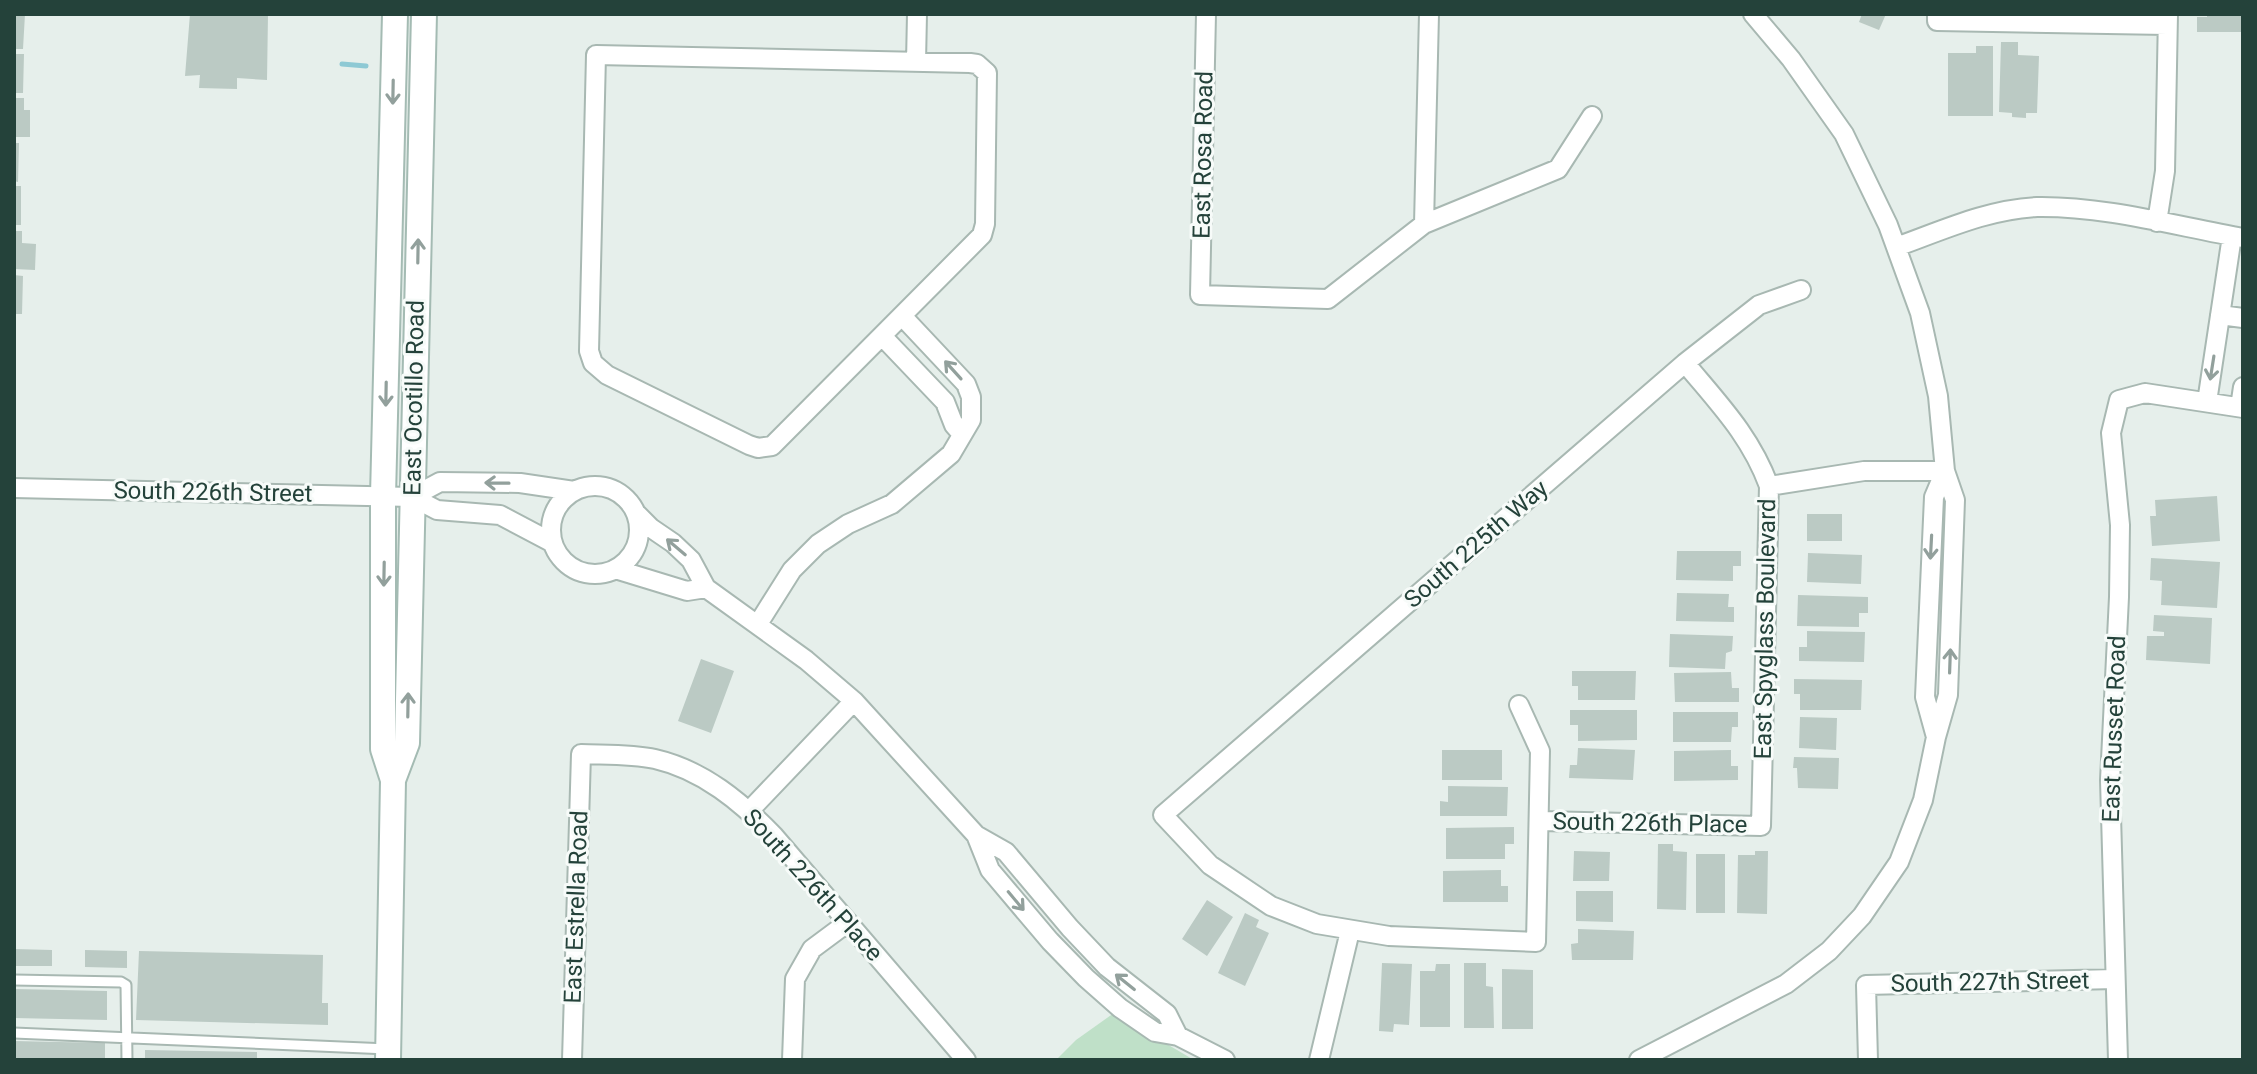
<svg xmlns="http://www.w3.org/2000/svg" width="2257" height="1074" viewBox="0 0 2257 1074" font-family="Roboto,sans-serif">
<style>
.green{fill:#bfe0c8}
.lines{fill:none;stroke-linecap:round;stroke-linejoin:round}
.stream{stroke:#8ec9d4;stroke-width:5}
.building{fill:#bbcac4}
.lane-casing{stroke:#a8b8b2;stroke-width:13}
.street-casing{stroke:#a8b8b2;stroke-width:22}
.secondary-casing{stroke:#a4bbb3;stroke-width:28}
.lane{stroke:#fff;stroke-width:9}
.street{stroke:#fff;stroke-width:18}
.secondary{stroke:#fff;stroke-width:24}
.oneway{stroke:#92a09c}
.labels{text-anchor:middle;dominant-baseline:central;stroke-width:6;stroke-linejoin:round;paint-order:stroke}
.street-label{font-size:24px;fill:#24423a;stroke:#f7fbf9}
</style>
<rect width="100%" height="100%" fill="#e6efeb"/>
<path class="green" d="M1114,1013l80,47h-138l20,-20z"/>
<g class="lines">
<path class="stream" d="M342,64l24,2"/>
</g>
<path class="building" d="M14,14h11l-2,35h-9z
M190,14h78l-1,66 -30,-2v11l-38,-1 1,-13 -15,1z
M1862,14h24l-7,16 -20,-8z
M2207,14h36v18h-46v-15h10z
M2001,42h17v13l21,1 -2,57h-11v5l-14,-1v-4l-13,-1z
M1976,46h17v70h-45v-63h28z
M14,54h10l-1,39h-9z
M14,98h10v12h6v27h-16z
M14,143h5l-1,39 -4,-1z
M14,186h7v39h-7z
M14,231h8v12l14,1 -1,26 -21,-1z
M14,275l9,1 -1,38h-8z
M2217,496l3,45 -68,5 -2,-30h6l-1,-16z
M1807,514h35v27h-35z
M1677,551h64v15h-8v15l-57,-1z
M1808,553l54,2 -1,29 -54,-2z
M2151,558l69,4 -3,46 -56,-3 1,-24 -12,-1z
M1677,593l52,1 -1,13h6v15l-58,-1z
M1798,595l70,2v16h-9v14l-62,-1z
M2154,615l58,3 -2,46 -64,-4 1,-24h17v-4l-11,-1z
M1807,631l58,1 -1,30 -65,-1v-14h8z
M1670,634l63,2 -1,15 -6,2 -1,16 -56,-2z
M701,659l33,12 -23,62 -33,-12z
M1572,671h64l-1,29h-57v-14h-6z
M1731,672l1,16h7v14h-64l-1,-29z
M1794,679l68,1 -1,30h-61v-16h-6z
M1570,710h67v30l-59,1v-16h-8z
M1673,712h65v15h-6l-1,15h-58z
M1800,717l37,1 -1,32 -37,-2z
M1578,748l57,2 -2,30 -64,-2 1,-13h7z
M1442,750h60v30h-60z
M1731,750v16h7v14l-64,1v-30z
M1794,757l45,1 -1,31 -40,-1 -1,-20h-4z
M1448,786l60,1 -1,29h-67v-15l8,1z
M1514,827v17h-9v15h-59v-31z
M1658,844h15v7l14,1 -1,58 -29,-1z
M1574,851l36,1 -1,29h-36z
M1755,851h13l-1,63 -30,-1 1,-58h17z
M1696,854h29v59h-29z
M1501,870v16h7v16h-65v-31z
M1576,891h37v31l-37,-1z
M1207,900l26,17 -26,39 -25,-17z
M1245,913l14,7 -3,7 13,6 -24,53 -27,-13z
M1578,929l56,2 -1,29h-61l-1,-16 7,-1z
M14,949l38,1v16h-38z
M85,950l42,1v17l-42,-1z
M139,951l184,4 -1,48h6v22l-192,-5z
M1382,963l30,1 -3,61 -15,-1 -1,8 -14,-1z
M1464,963h22v23l7,1 1,41h-30z
M1436,964h14v63h-30v-56h15z
M1502,969l31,1v59h-31z
M14,989l93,2v29l-93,-2z
M14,1041l91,2v17h-91z
M145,1050l112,2v8h-112z"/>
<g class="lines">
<defs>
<path id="lane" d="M14,980l107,2 5,3 1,75
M14,1033l374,16"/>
<path id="street" d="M1206,14l-6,281 128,4 96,-75 134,-55 34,-53
M1937,14v7l230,4
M596,55l374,8 7,1 10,9 -2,151 -3,11 -210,211 -14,2 -9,-3 -142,-70 -14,-12 -4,-12z
M916,62l1,-48
M2157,222l8,-51 3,-157
M1424,224l5,-210
M1896,247c45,-16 92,-38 141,-40 69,-1 138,19 206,31
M2220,315l23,3
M883,337l62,65 9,23 7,8
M2207,402l25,-166
M2240,407l3,-20
M1769,486l95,-15h81
M551 530a44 44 0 1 1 88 0a44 44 0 1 1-88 0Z
M14,488l398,9 25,13 63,5 53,28
M412,497l28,-15 80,1 54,8
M636,513l15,15 22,15 18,17 15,28 100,72 48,41 122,134 30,17 64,76 37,39 60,47 11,22
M615,569l72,22 19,-3
M758,624l34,-54 26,-26 30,-20 44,-20 59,-50 20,-34v-23l-5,-13 -63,-67
M1519,705l21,46 -4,191 -147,-6 -72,-12 -46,-18 -61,-41 -47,-50 522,-452 74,-58 42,-15
M1936,737l-11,-40 9,-200 11,-26
M749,811l105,-110
M1540,821l221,5 8,-340c-19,-51 -50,-82 -84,-123
M976,835l14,35 60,71 36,37 34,30 35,24 23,4 47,24
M572,1060l9,-306c24,1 51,0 74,5 48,11 86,43 119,77l192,224
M792,1060l3,-81 17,-30 35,-26
M1319,1060l31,-129
M1639,1060l147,-76 43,-33 33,-35 37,-54 24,-62 13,-63 12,-42 7,-195 -10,-29 -7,-75 -18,-83 -32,-88 -44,-91 -53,-75 -38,-45
M1868,1060l-2,-75 249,-6
M2118,1060l-8,-280 9,-183 1,-72 -9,-92 8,-33 26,-7 98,15"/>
<path id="secondary" d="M393,780l14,-37 17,-729
M388,1060l5,-280 -10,-31v-253l12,-482"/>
</defs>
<use href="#lane" class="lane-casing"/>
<use href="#street" class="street-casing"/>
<use href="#secondary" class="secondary-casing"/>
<use href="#lane" class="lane"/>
<use href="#street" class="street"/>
<use href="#secondary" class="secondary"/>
</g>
<defs><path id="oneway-shaft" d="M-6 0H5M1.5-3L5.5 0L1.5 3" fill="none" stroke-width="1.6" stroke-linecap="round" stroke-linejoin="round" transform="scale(2)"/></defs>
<g class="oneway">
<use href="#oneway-shaft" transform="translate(393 92) rotate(91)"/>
<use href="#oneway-shaft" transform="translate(418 251) rotate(-89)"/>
<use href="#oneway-shaft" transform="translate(2212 368) rotate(99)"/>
<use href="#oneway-shaft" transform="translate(953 370) rotate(-132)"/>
<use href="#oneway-shaft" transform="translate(386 394) rotate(91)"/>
<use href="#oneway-shaft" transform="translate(497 483) rotate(-179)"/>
<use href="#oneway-shaft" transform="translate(676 547) rotate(-140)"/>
<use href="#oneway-shaft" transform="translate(1931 547) rotate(93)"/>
<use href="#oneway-shaft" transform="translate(384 574) rotate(91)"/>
<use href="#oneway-shaft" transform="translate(1950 661) rotate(-88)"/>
<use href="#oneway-shaft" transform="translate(408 705) rotate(-89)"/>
<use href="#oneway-shaft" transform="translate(1016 901) rotate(50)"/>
<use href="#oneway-shaft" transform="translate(1125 982) rotate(-141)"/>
</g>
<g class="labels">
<g class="street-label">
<text transform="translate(1203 155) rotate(-89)">East Rosa Road</text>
<text transform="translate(414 398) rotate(-89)">East Ocotillo Road</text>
<text transform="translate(213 492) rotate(1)">South 226th Street</text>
<text transform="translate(1476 544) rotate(-41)">South 225th Way</text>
<text transform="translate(1765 629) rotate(-89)">East Spyglass Boulevard</text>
<text transform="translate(2114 729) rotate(-88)">East Russet Road</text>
<text transform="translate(1650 823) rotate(1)">South 226th Place</text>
<text transform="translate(813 885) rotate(48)">South 226th Place</text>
<text transform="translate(576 907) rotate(-88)">East Estrella Road</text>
<text transform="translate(1990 982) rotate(-1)">South 227th Street</text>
</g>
</g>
<rect width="2257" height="1074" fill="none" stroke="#24423a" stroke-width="32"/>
</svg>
